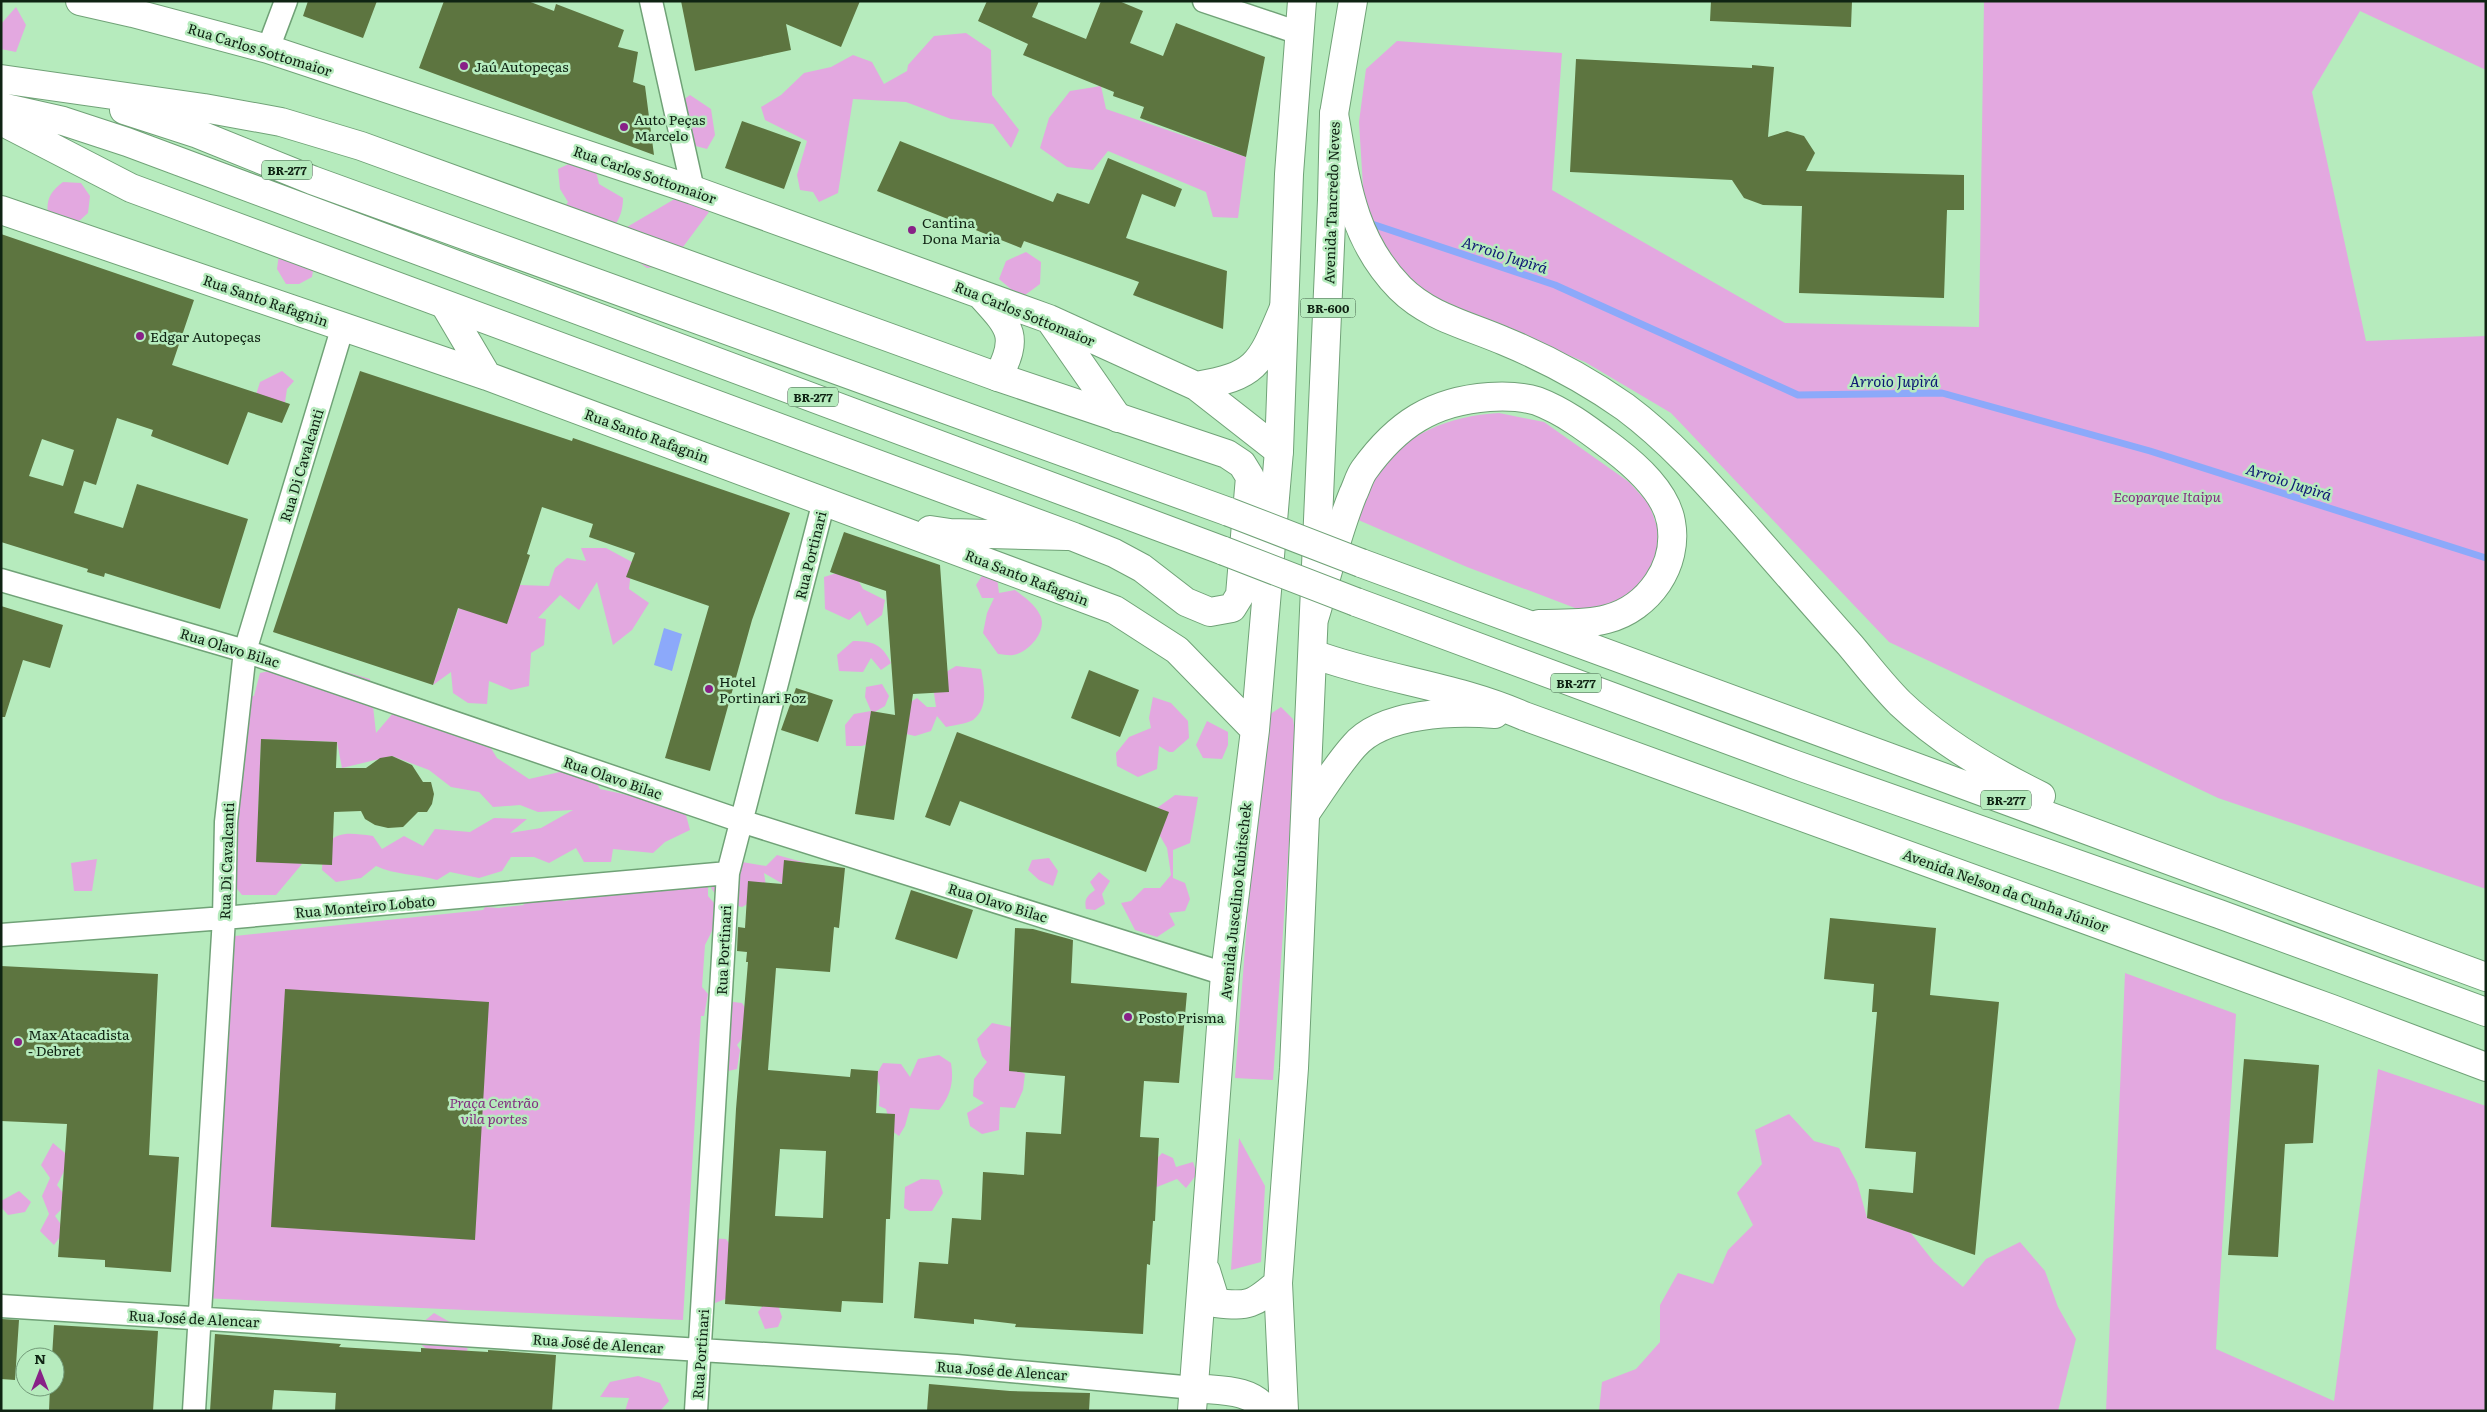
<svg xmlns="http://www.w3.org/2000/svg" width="2487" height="1412" viewBox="0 0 2487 1412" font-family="Literata,serif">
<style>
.green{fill:#e3a8e0}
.water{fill:#8ca9fa}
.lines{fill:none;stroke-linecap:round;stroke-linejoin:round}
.stream{stroke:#8ca9fa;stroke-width:7}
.building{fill:#5d7540;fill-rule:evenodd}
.minor-casing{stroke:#70a277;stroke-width:25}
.tertiary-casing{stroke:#70a277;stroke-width:30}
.primary-casing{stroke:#70a277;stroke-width:30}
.trunk-casing{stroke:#70a277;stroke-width:30}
.minor{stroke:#fff;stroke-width:22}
.tertiary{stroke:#fff;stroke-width:28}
.primary{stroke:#fff;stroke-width:28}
.trunk{stroke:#fff;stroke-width:28}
.trunk-bridge-casing{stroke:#70a277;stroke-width:30;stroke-linecap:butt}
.trunk-bridge{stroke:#fff;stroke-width:28}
.poi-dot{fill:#882187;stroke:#b6ebbd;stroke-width:2}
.labels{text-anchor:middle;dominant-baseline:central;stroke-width:5;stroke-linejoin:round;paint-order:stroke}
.shield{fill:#b6ebbd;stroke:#415f46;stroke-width:1}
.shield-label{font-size:12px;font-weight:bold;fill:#0f2313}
.street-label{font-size:14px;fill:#0f2313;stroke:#b6ebbd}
.poi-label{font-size:14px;fill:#0f2313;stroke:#b6ebbd;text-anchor:start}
.park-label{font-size:14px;font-style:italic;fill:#833081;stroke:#b6ebbd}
.water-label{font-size:15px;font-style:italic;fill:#0f1874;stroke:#b6ebbd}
</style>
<rect width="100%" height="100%" fill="#b6ebbd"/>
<path class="green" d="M1984,1h502v69l-126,-59 -48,81 54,249 120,-5v553l-268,-91 -329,-156 -218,-229 -86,-51 -146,-60 -47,-39 -28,-60 -5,-81 7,-53 31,-28 165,12 -10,137 233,133 194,4z
M16,7l10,18 -10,27 -15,-3v-25z
M966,33l25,17 1,45 27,35 -8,18 -18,-24 -42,-5 -45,-17 -53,-3 -15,94 -19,9 -6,-10 -13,-2 -3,-15 10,-34 -42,-21 -4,-13 20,-12 23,-22 27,-6 22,-12 19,7 12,22 23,-13 1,-6 26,-29z
M1101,86l5,23 140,48 -8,61 -25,-1 -7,-25 -98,-41 -15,19 -26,-3 -27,-19 9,-30 21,-27z
M690,95l21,14 4,26 -8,14 -34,-9 -10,-25z
M577,160l18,7 4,17 24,14c0,20 -9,30 -23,44l-23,-2 -23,-16 14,-22 -8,-13 -2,-20z
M63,182l18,1 9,13 -2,17 -10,9 -30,-6c-2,-17 2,-24 15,-34z
M678,197l18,5 13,10 -29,39 -16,15 -17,2 -22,-16 2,-25z
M316,252l-4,25 -13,7h-13l-9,-15 2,-15z
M1026,252l15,10 -1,22 -15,11 -13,-5 -13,-11 7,-18z
M282,371l12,10 -7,8 -3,20 -30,-8 6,-19z
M1499,413l45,9 85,60 20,22 9,25 -1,27 -12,25 -21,19 -41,11 -116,-44 -111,-48c5,-13 9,-31 17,-43 31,-42 75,-60 126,-63z
M480,544l40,41 29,1 6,-18 12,-10 19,3 -5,-13h25l26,14 -3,27 20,14 -17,27 -19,15 -16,-63 -18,28 -19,-15 -22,23 8,1 -2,26 -13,8 -2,33 -18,4 -22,-9 -2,23 -19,-1 -15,-10 -2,-21 -18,13z
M985,571l12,6 2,16 16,-3c9,7 20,14 25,25 8,15 -11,38 -27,40 -4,1 -10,-1 -15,-1l-15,-21 4,-20 7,-15h-12l-6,-13z
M840,572l14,1 9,16 22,11 -3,15 -15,11 -7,-15 -11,9 -24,-11 -1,-32z
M853,641c20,0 29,3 38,22l-10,7 -10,-12 -8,14 -24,-1 -2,-16z
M311,662l59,17 6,54 24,-28 89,40 8,13 32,21 57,-13 14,23 69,15 17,11 4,15 -25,12 -12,11 -40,-4 -2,13h-27l-8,-14 -27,15 -15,-6h-23l-9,14 -23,7 -29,-6 -13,8c-20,-6 -42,-5 -61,-14l-15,12 -25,4 -14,-12c2,-39 18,-39 51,-34l9,13 22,-13 19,10 12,-17 35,3 24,-14 33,1 -17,14 31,-5 32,-18 -35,2 -18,-7 -27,2 -14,-15 -28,-5 -22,-17 -37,-14 -50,12 -5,-26 -76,-3 -3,79 14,23 30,23 -26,31h-34l-25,-31 -4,-28 16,-8 -2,-46 -6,-19 6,-14 -2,-18 5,-34 24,-1 6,-23z
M956,666l25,3c3,17 8,39 -8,51 -7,4 -19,5 -27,7l-9,-11 -6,15 -16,5 -13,-3 -4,-23 19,-12 10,9h9l-2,-14 7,-18z
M882,684l7,12 -4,10 -12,7 2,28 -13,5h-16l-1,-21 9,-11 17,-3 -6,-14 1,-10z
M1153,697l18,6 17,18 1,17 -16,14h-4l-10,-6 -2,23 -19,8 -21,-11 -1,-13 13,-16 22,-9 -2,-10z
M1281,707l12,12 3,20 -23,341 -38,-2 26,-337 5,-24z
M1207,721l21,11v13l-6,14 -19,-1 -7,-13z
M1175,795l23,2 -8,46 -17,7v28l12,5 5,16 -5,12 -16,2 6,12 -18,12 -22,-7 -14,-27 10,-2 13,-13h16l11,-13 -4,-27 -11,-19 1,-21z
M777,855l29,8 -11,28 -31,-18 3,20 -25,14 -21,-5 -10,-14 12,-22 19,-4 24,4z
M1049,858l9,13 -5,15 -14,-6 -11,-10 4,-10z
M97,859l-5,32h-18l-3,-28z
M1099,872l11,9 -8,13 3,10 -10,6 -9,-1c-2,-10 1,-13 9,-19l-5,-8z
M708,885v11l6,7 -1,26 -8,16 -3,42 6,7 -4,22h-3l-18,304 -481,-22 33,-362 248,-26 2,-3 13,1 26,-3 -5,-9 36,-8 8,13 16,-2 -3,-11 80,3z
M2125,973l111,41 -20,335 118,52 44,-332 108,37v305h-380z
M725,1001l17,2 9,14 -7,19 -7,9 3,5 -3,19 -13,3z
M992,1023l19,4 -2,38 16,9 -2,16 -8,18 -15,-1 -1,23 -17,4 -12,-8 -3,-13 17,-10 -11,-7 1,-17 13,-17 -5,-6 -5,-17z
M939,1055l12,8c3,18 0,32 -12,47l-29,-2 -5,18 -6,10 -7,-5 -6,-22 -7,-3 1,-19 -4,-12 7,-12 18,1 9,13 8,-18z
M1789,1114l25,27 25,7 18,34 10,36 43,14 24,30 29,25 23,-28 34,-17 25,29 13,36 18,32 -18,72h-459l3,-29 34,-13 24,-27v-37l18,-32 35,11 15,-34 25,-25 -16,-32 25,-29 -7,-34z
M1239,1138l26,48 -4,76 -30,8z
M53,1143l18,15 -14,27 12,16 -14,15 10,14 -11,15 -14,-14 9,-17 -7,-18 8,-18 -9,-13z
M1162,1153l11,5 3,9 17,-5 4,12 -11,14 -9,-9 -20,8 -7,-6 -2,-12z
M921,1179l18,1 4,13 -11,18h-22l-6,-3 1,-21z
M19,1191l12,11 -6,10 -17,3 -7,-8v-6z
M707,1238l19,1 12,16 -5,41 -23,9z
M768,1299h8l6,18 -4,10 -13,2 -7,-17z
M434,1313l35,20 -2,20 -25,8 -23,-18 -9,-10z
M638,1376l22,7 9,18 -9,10h-35l4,-13 -29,-1 10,-15z"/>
<path class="water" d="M664,628l18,6 -10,37 -18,-6z"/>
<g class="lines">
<path class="stream" d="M1372,224l183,61 243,110 144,-2 208,58 336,107"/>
</g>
<path class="building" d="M308,1h69l-14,37 -60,-22z
M444,1h84l26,10 2,-7 68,26 -6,17 20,5 -5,30 12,4 9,69 -235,-87z
M681,1h179l-19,46 -55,-23 5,26 -96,21z
M987,1h52l-7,16 54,22 15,-38h18l24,10 -13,32 33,13 13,-33 89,34 -19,100 -106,-39 4,-11 -31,-11 1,-4 -91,-37 5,-11 -50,-23z
M1711,1h141l-1,26 -141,-6z
M1576,59l176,9v-3l22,2 -6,70 19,-6 17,5 11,17 -9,18 158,4v35h-17l-3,88 -145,-5 3,-87 -39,-1 -19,-7 -12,-18 -162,-8z
M742,121l59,21 -17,47 -59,-21z
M900,141l153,61 4,-9 32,11 19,-46 74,31 -7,18 -33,-13 -16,44 101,33 -4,58 -90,-34 6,-13 -115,-41 -3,7 -144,-57z
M1,234l193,66 -22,65 118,39 -8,19 -34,-11 -20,53 -77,-29 2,-6 -36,-12 -21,67 -12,-4 -10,32 49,15 14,-44 111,35 -28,90 -115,-36 -1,4 -17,-5 1,-3 -87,-27zM42,439l32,11 -11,36 -34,-10z
M360,371l212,70 1,-3 217,75 -38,107 -42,151 -45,-13 44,-152 -83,-29 9,-24 -46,-16 4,-13 -51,-17 -15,47 3,1 -23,69 -49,-16 -25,77 -160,-53z
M844,532l96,33 9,127 -36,2 -19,126 -39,-6 16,-103 24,4 -9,-124 -56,-19z
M1,606l62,19 -13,43 -27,-8 -18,57h-4z
M1089,670l50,20 -19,47 -49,-19z
M796,688l37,12 -15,42 -37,-12z
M957,732l212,80 -23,60 -186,-71 -10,25 -25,-9z
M261,739l76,3 -1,26h30l14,-10 12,-2 20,9 11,17h8l3,12 -2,10 -5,8h-9l-15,15 -15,1 -13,-3 -10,-6 -4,-8 -27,1 -2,53 -76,-3z
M784,860l61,8 -6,60 -5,-1 -4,45 -54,-4 -8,102 82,7 1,-8 27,2 -2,42 19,1 -5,105h-4l-3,84 -41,-2 -1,11 -116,-8 11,-195 12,-147h-2l1,-10 -10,-1 1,-24 7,1 3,-47 34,3zM780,1149l46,2 -3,67 -48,-2z
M911,890l62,20 -16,49 -62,-20z
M1830,918l106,10 -6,67 69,7 -24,253 -108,-37 2,-29 44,4 3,-41 -51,-4 12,-136h-5l2,-28 -50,-5z
M1015,928l18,1 40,11 -2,43 116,10 -8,90 -35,-2 -4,56 19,1 -4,83h-2l-3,44 -3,-1 -4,70 -128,-7 1,-3 -42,-5v5l-60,-6 5,-56 29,2 4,-46 29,2 2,-48 41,3 2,-43 35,2 4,-58 -56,-5z
M1,966l157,8 -9,181 30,2 -8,115 -66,-5v-7l-47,-3 9,-133 -66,-3z
M285,989l204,13 -14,238 -204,-13z
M2244,1059l75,6 -6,78 -28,1 -7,113 -50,-2z
M1,1319l18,1 -4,60 -14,-1z
M54,1325l104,6 -5,80h-104l1,-24h5v-30h-3z
M215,1334l126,10 -2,3 82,5v-4l67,4v-2l68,5 -4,56h-217l1,-18 -62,-3 -2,21h-62z
M929,1384l81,7 80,2 -1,18h-162z"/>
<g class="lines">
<defs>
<path id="minor" d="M651,1l42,189
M1204,1l95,32
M268,49l18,-48
M1,580l244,71 496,170 484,153
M1,935l223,-17 504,-45
M1,1306l955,60 238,22
M194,1411l30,-493 2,-96 19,-171 98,-325
M696,1411l32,-538 96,-372"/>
<path id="tertiary" d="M80,1l53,12 135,36 425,141 356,129 147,67 83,65
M980,294c30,33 40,41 18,83
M1050,320l68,98
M1196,386c60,-10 64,-21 87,-76
M1313,654c71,26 143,32 211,62l808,293 154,58
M1307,811c15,-21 29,-45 47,-65 29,-34 101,-35 141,-32"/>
<path id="primary" d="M1,210l486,166 628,234 62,40 78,80
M445,305l42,71
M930,530l20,3 117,3
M1206,1271l10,32c33,4 38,1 62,-20
M1194,1388c26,3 57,0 73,23
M1192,1411l33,-437 30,-244 24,-279 10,-277 13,-173
M1284,1411l-6,-128 16,-215 38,-868 2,-86 19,-113"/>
<path id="trunk" d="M1,79l203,29 77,14 80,24 637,231 229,77 15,10 8,13 -10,118 -8,13 -22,4 -24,-10 -44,-34 -28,-15 -40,-16 -943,-349 -130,-67
M1,107l62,14 64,21 1097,409
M124,110l74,24 114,46 917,332
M1334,114c12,66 17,124 66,174 29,29 67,37 104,53 41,17 84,40 121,66 47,35 85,79 123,122 34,39 68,78 102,116 16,19 32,40 50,58 40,38 92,69 141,93
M1361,563l1125,414
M1356,602l440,163 423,149 267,98
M1315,616c12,-40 22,-83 38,-122 4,-8 6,-17 11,-24 33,-46 69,-69 125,-73 17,-1 32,-1 48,4 29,11 53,30 77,48 22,17 52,43 57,73 8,43 -22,86 -64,97 -22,6 -46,4 -68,5"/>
</defs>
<use href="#minor" class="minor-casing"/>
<use href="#tertiary" class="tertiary-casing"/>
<use href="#primary" class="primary-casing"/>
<use href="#trunk" class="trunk-casing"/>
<use href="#minor" class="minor"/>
<use href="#tertiary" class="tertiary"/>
<use href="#primary" class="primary"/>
<use href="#trunk" class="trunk"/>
<defs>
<path id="trunk-bridge" d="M1229,512l132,51
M1224,551l132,51"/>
</defs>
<use href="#trunk-bridge" class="trunk-bridge-casing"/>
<use href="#trunk-bridge" class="trunk-bridge"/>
</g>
<g class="poi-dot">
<circle cx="464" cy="66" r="5"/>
<circle cx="624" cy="127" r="5"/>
<circle cx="912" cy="230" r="5"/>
<circle cx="140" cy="336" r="5"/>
<circle cx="709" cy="689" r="5"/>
<circle cx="1128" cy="1017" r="5"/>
<circle cx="18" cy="1042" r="5"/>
</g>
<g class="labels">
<g class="shield">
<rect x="262" y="160.5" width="50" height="19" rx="4"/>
<rect x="1300.5" y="298.5" width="55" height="19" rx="4"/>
<rect x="788" y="387.5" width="50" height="19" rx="4"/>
<rect x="1551" y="673.5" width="50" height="19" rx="4"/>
<rect x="1981" y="790.5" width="50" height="19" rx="4"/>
</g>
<g class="shield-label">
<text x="287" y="170">BR-277</text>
<text x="1328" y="308">BR-600</text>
<text x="813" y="397">BR-277</text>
<text x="1576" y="683">BR-277</text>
<text x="2006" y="800">BR-277</text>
</g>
<g class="street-label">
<text transform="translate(260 49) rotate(17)">Rua Carlos Sottomaior</text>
<text transform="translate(645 174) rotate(19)">Rua Carlos Sottomaior</text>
<text transform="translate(1331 203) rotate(-88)">Avenida Tancredo Neves</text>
<text transform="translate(266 300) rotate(19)">Rua Santo Rafagnin</text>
<text transform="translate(1025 313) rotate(22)">Rua Carlos Sottomaior</text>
<text transform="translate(647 435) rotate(20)">Rua Santo Rafagnin</text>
<text transform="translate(301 465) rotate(-73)">Rua Di Cavalcanti</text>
<text transform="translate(810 555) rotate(-76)">Rua Portinari</text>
<text transform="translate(1027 577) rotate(21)">Rua Santo Rafagnin</text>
<text transform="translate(230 647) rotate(17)">Rua Olavo Bilac</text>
<text transform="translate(613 777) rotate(19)">Rua Olavo Bilac</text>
<text transform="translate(226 861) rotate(-88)">Rua Di Cavalcanti</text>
<text transform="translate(2006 890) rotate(20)">Avenida Nelson da Cunha Júnior</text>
<text transform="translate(1235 901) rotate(-84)">Avenida Juscelino Kubitschek</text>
<text transform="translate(998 902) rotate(17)">Rua Olavo Bilac</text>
<text transform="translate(365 906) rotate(-5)">Rua Monteiro Lobato</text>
<text transform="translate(723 950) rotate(-87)">Rua Portinari</text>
<text transform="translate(194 1318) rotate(3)">Rua José de Alencar</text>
<text transform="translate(598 1343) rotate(4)">Rua José de Alencar</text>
<text transform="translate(700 1354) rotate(-86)">Rua Portinari</text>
<text transform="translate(1002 1370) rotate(4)">Rua José de Alencar</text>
</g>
<g class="poi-label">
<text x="474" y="66">Jaú Autopeças</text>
<text x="634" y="119">Auto Peças<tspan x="634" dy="16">Marcelo</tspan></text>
<text x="922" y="222">Cantina<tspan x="922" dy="16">Dona Maria</tspan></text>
<text x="150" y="336">Edgar Autopeças</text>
<text x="719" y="681">Hotel<tspan x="719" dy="16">Portinari Foz</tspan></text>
<text x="1138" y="1017">Posto Prisma</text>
<text x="28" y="1034">Max Atacadista<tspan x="28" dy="16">- Debret</tspan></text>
</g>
<g class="park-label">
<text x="2167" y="496">Ecoparque Itaipu</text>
<text x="494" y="1102">Praça Centrão<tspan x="494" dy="16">vila portes</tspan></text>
</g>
<g class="water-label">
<text transform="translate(1505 254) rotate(18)">Arroio Jupirá</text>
<text x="1894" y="380">Arroio Jupirá</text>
<text transform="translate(2289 481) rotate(18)">Arroio Jupirá</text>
</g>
</g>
<rect width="2487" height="1412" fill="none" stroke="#0f2313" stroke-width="5"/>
<g transform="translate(40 1372)"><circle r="24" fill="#b6ebbd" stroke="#739b79"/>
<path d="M0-4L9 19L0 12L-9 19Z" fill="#882187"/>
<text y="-8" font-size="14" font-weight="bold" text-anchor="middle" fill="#0f2313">N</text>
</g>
</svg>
